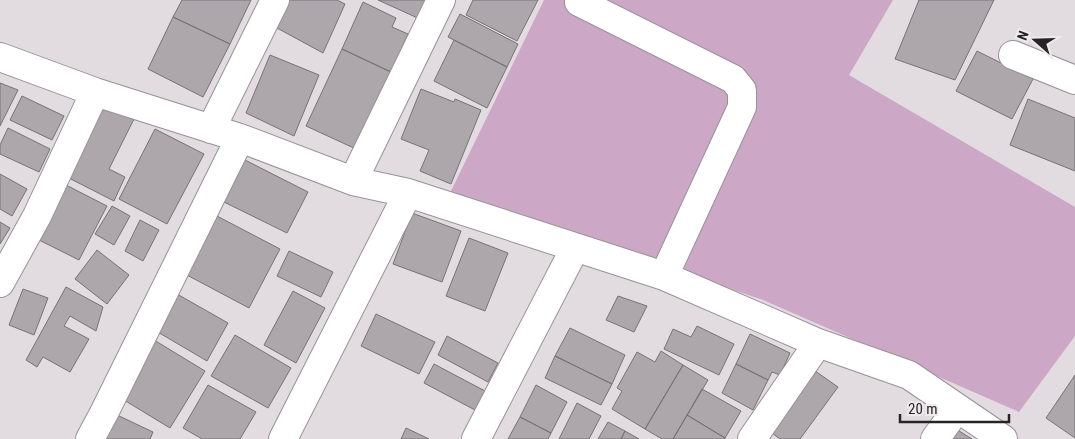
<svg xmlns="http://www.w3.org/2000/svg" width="1075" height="439" viewBox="0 0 1075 439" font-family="'Roboto Condensed',sans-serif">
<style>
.green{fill:#cda7c6}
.building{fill:#ada7ac;stroke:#777276}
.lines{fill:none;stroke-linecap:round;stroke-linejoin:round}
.minor-casing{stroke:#979296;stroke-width:30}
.minor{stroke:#fff;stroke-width:28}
</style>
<rect width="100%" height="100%" fill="#e2dce1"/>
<path class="green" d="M544,0h349l-44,75 226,132v129l-56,76 -256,-112 -313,-107z"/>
<path class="building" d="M182,0h69l-21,44 -57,-27z
M289,0h48l8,4 -22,49 -46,-25z
M378,0h53l-9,20z
M473,0h65l-21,41 -51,-26z
M919,0h75l-39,80 -60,-21z
M363,2l33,16 -4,9 16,7 -17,38 -49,-23z
M460,14l58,30 -11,23 -59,-30z
M173,17l57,27 -27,53 -55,-28z
M454,40l53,27 -20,41 -53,-27z
M342,49l49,23 -35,77 -50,-23z
M977,51l56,28 -21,40 -56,-28z
M270,55l49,20 -25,61 -48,-23z
M0,83l18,7 -18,36z
M421,89l33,13 1,-3 26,11 -30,74 -31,-13 9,-21 -28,-11z
M22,96l42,20 -12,24 -42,-20z
M1028,99l47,19v53l-65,-26z
M95,100l39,19 -25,50 16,8 -11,24 -55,-28z
M8,128l42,21 -11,23 -39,-18v-9z
M155,129l49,25 -37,70 -48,-25z
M245,160l63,32 -21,41 -63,-31z
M0,174l27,15 -15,27 -12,-7z
M60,182l47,24 -28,54 -48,-24z
M112,206l18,10 -16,29 -19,-11z
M412,213l49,18 -19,51 -49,-18z
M215,215l65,34 -31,59 -64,-34z
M140,220l19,10 -16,31 -18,-10z
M0,222l10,6 -10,16z
M469,238l39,15 -23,58 -39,-15z
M97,250l32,25 -22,29 -32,-25z
M289,251l44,21 -12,25 -44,-21z
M66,287l37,20 -7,24 -26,-15 -6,10 25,13 -19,33 -27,-15 -6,10 -11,-7z
M23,289l25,9 -14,37 -25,-10z
M293,291l32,17 -29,55 -32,-18z
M177,294l51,29 -21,38 -51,-30z
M618,296l29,10 -13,26 -28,-12z
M376,314l59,28 -16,32 -58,-28z
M697,326l37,18 -15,31 -55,-26 9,-20 18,8z
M570,328l55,27 -13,29 -57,-28z
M750,334l40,19 -10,22 -8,-3 -4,8 -32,-16z
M235,335l56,33 -23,40 -57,-32z
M447,336l51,27 -10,19 -50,-27z
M154,340l51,31 -35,57 -51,-31z
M661,351l22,14 -38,64 -33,-20 10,-18 -5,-3 20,-36 18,10z
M555,356l57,28 -11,21 -56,-27z
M434,364l51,27 -10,19 -51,-27z
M736,364l32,16 -15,30 -31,-17z
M683,365l25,15 -35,59h-11l-17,-10z
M808,366l30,21 -38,52h-20l-16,-12z
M1075,375v63l-29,-20z
M208,385l48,27 -16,27h-38l-19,-11z
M536,385l31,17 -16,31 -31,-16z
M702,389l39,22 -16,27 -38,-23z
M577,403l24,13 -12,23h-30z
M117,415l36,17 -3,7h-45z
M687,415l38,23v1h-52z
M520,417l31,16 -3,6h-40z
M608,422l17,9 -4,8h-23z
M406,428l23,11h-28z
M956,429l16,10h-22z
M625,431l14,8h-18z"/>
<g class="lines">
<defs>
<path id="minor" d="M579,2l154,77 9,11v17l-78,169
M1013,55l62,25
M0,57l95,35 145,46 113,43 55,12 256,83 154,67 91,32 94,64
M211,129l64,-129
M353,181l88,-181
M0,283l37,-67 58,-124
M90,439l15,-28 135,-273
M283,439l125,-246
M476,439l99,-191
M752,439l66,-96
M935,439l22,-30"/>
</defs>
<use href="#minor" class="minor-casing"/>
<use href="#minor" class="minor"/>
</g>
<g transform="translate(1035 40) rotate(290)" stroke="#efeaee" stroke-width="4" paint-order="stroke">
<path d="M0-4L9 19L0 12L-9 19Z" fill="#262426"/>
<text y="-8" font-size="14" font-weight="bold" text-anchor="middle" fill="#262426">N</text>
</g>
<path d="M900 414v8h109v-8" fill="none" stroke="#262426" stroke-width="2.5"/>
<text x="908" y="414" font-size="15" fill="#262426" stroke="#efeaee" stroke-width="4" paint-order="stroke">20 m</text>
</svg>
